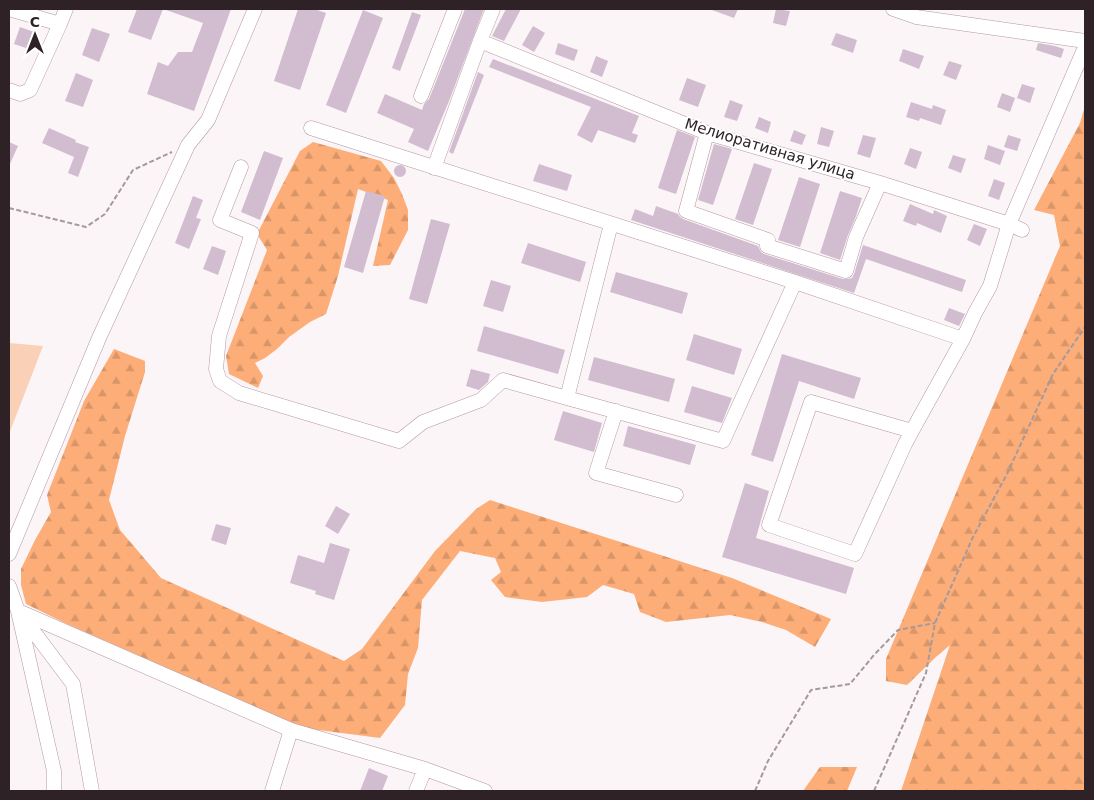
<svg xmlns="http://www.w3.org/2000/svg" width="1094" height="800" viewBox="0 0 1094 800" font-family="'DejaVu Sans',sans-serif">
<style>
.green{fill:#fad0b6}
.forest{fill:url(#forest-firs)}
.building{fill:#d2bcd0}
.lines{fill:none;stroke-linecap:round;stroke-linejoin:round}
.minor-casing{stroke:#b497a1;stroke-width:15}
.path{stroke:#a39a9d;stroke-width:2;stroke-dasharray:5 2.5;stroke-linecap:butt}
.minor{stroke:#fff;stroke-width:14}
.labels{text-anchor:middle;dominant-baseline:central;stroke-width:4;stroke-linejoin:round;paint-order:stroke}
.street-label{font-size:15px;fill:#2e2226;stroke:#fff}
</style>
<defs>
<pattern id="forest-firs" width="22" height="20" patternUnits="userSpaceOnUse" patternTransform="scale(1.25)"><rect width="22" height="20" fill="#fcad78"/><path d="M5 1l3.5 6h-7zM16 11l3.5 6h-7z" fill="#d89568"/></pattern>
</defs>
<rect width="100%" height="100%" fill="#fbf5f7"/>
<path class="green" d="M9,343l34,3 -34,88z"/>
<path class="forest" d="M1085,106v685h-184l49,-146 -14,12 -29,28 -21,-4v-22l174,-413 -6,-31 -20,-5 46,-87z
M313,142l68,19 13,17 8,16 6,16v20l-18,35 -17,1 15,-66 -30,-11 -20,87 -12,38 -16,8 -21,15 -12,12 -12,9 -10,5 8,13 -5,12 -29,-14 -3,-18 41,-106 -10,-16 43,-83z
M114,349l31,12v11l-20,64 -16,64 11,30 41,48 183,83 18,-12 73,-98 41,-42 14,-9 242,78 99,41 -16,28 -29,-17 -24,-8 -32,-7 -64,7 -26,-10 -6,-18 -31,-9 -16,12 -45,5 -37,-5 -14,-17 10,-8 -6,-14 -35,-7 -38,49 -4,48 -10,26 -3,31 -25,33 -77,-10 -236,-104 -41,-20 -5,-19v-16l14,-29 16,-28 -4,-17 37,-94z
M820,767h37l-10,24h-44z"/>
<path class="building" d="M137,9h26l-12,31 -23,-8z
M166,9h65l-37,102 -47,-17 11,-32 10,4 10,-14h14l11,-29 -37,-13z
M298,9h16l12,4 -26,77 -26,-9z
M465,9h19l-35,92 -21,50 -20,-9 6,-13 -37,-16 8,-19 37,16 2,-6 5,-5z
M506,9h15l-17,32 -12,-5z
M712,9h26l-4,9 -22,-8z
M776,9l14,2 -4,15 -13,-3z
M363,10l20,8 -37,95 -20,-8z
M412,12l9,3 -21,56 -8,-3z
M533,26l12,7 -11,19 -12,-7z
M20,27l17,6 -5,17 -18,-6z
M92,28l18,6 -11,28 -17,-7z
M836,33l21,7 -4,13 -22,-8z
M558,43l20,7 -4,11 -19,-7z
M1038,43l17,3 9,3 -3,9 -25,-8z
M903,49l21,7 -5,13 -20,-8z
M596,56l12,5 -6,16 -12,-5z
M493,59l146,57 -7,17 6,2 -3,8 -37,-13 -6,13 -15,-8 14,-28 -102,-40z
M949,61l13,4 -6,15 -13,-5z
M478,72l6,3 -31,79 -4,-2z
M76,73l17,7 -10,27 -18,-6z
M687,78l19,7 -8,22 -19,-7z
M1022,84l13,4 -5,15 -13,-5z
M1002,93l13,5 -5,14 -13,-5z
M730,100l13,5 -6,16 -13,-4z
M911,102l21,7 1,-4 13,5 -5,15 -21,-7 -1,3 -13,-4z
M759,117l12,5 -3,11 -13,-5z
M821,127l13,4 -5,16 -12,-3z
M49,128l27,12 -1,2 14,5 -11,30 -10,-4 6,-16 -32,-14z
M677,130l18,7 -19,57 -18,-6z
M794,130l12,5 -4,10 -12,-4z
M863,135l13,3 -6,20 -13,-4z
M1008,135l13,4 -4,12 -13,-4z
M9,142l9,4 -9,20z
M714,144l18,5 -19,56 -15,-5z
M988,145l17,6 -5,14 -16,-6z
M910,148l12,4 -6,17 -12,-5z
M264,151l19,7 -23,62 -19,-8z
M953,155l13,4 -5,14 -13,-5z
M754,163l18,6 -19,56 -18,-6z
M539,164l33,11 -5,16 -34,-10z
M394 171a6 6 0 1 1 12 0a6 6 0 1 1-12 0Z
M799,177l21,7 -20,63 -22,-7z
M994,179l11,4 -6,17 -11,-4z
M366,191l19,5 -22,77 -19,-6z
M840,191l22,7 -7,21 -7,16 -8,25 -20,-7z
M193,196l10,4 -7,18 5,1 -12,30 -14,-6z
M910,204l23,10 1,-4 13,6 -6,17 -24,-10 -1,3 -13,-5z
M656,206l22,8 2,3 3,2 75,27 3,6 3,2 79,25h5l4,-1 2,-4 9,-29 103,35 -4,12 -96,-33 -12,34 -223,-73 4,-11 18,7z
M431,219l19,5 -23,80 -18,-5z
M974,224l13,5 -7,17 -13,-6z
M528,243l58,19 -6,20 -59,-19z
M212,246l14,5 -8,24 -15,-6z
M616,272l72,21 -6,21 -72,-22z
M491,280l20,6 -8,26 -20,-6z
M949,308l16,6 -6,12 -15,-6z
M484,326l81,24 -7,24 -81,-23z
M694,334l48,15 -8,26 -48,-15z
M782,354l79,24 -7,21 -55,-18 -26,81 -22,-7z
M594,357l81,22 -6,23 -81,-22z
M471,369l19,5 -2,8 -9,8 -13,-4z
M692,386l40,12 -10,25 -38,-11z
M563,411l39,12 -8,29 -40,-12z
M628,426l68,19 -6,20 -67,-19z
M745,483l24,8 -13,47 98,30 -8,26 -124,-37z
M336,506l14,8 -12,20 -13,-8z
M216,524l15,4 -5,17 -15,-5z
M330,543l20,6 -16,51 -19,-6 1,-3 -26,-8 8,-28 26,8z
M369,768l19,8 -6,15h-22z"/>
<g class="lines">
<defs>
<path id="minor" d="M9,9l51,15
M893,9l23,8 169,24
M480,41l227,92 173,50 129,41 13,6
M9,90l11,4 10,-4 30,-66 6,-15
M421,96l34,-87
M311,128l484,154 168,57
M707,133l-21,78 82,29 -1,6 79,25 10,-34 24,-54
M241,167l-21,53 32,13 -33,103 -3,33 4,12 19,12 160,48 24,-19 58,-22 22,-20 64,18
M434,168l46,-127 13,-32
M611,224l-44,174 156,43 72,-159
M616,411l-20,62 80,22
M912,431l-101,-29 -42,123 86,29 50,-110 7,-13 51,-92 12,-26 15,-27 19,-62 76,-177
M9,554l90,-216 89,-193 20,-25 47,-111
M9,586l9,25 273,119 134,39 60,22
M54,791v-20l-36,-160 55,73 19,107
M272,791l19,-61
M416,791l9,-22"/>
</defs>
<use href="#minor" class="minor-casing"/>
<path class="path" d="M9,208l77,19 19,-13 28,-44 39,-18
M755,791l13,-30 43,-71 39,-6 24,-29 24,-25 37,-7
M874,791l52,-118 9,-50 38,-86 34,-63 46,-100 32,-47"/>
<use href="#minor" class="minor"/>
</g>
<g class="labels">
<g class="street-label">
<text transform="translate(770 149) rotate(17)">Мелиоративная улица</text>
</g>
</g>
<rect width="1094" height="800" fill="none" stroke="#2e2226" stroke-width="20"/>
<g transform="translate(35 35)" stroke="#ffffff" stroke-width="4" paint-order="stroke">
<path d="M0-4L9 19L0 12L-9 19Z" fill="#2e2226"/>
<text y="-8" font-size="14" font-weight="bold" text-anchor="middle" fill="#2e2226">С</text>
</g>
</svg>
